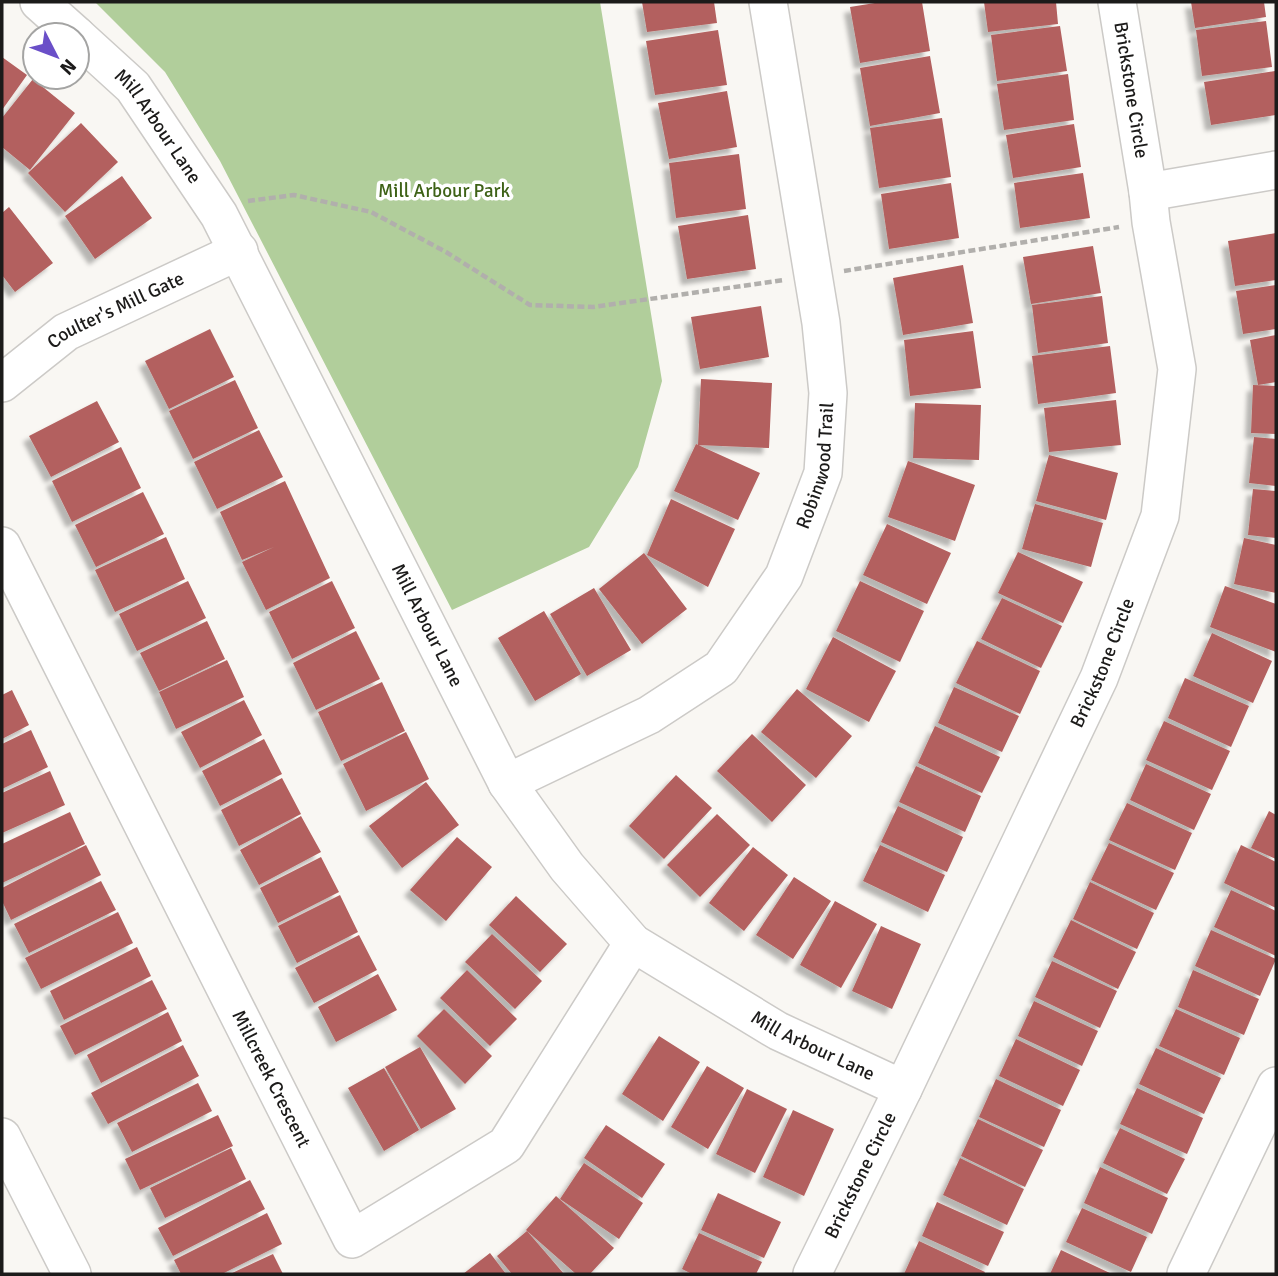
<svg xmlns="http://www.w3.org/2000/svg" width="1278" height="1276" viewBox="0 0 1278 1276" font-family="Signika,sans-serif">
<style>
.park{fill:#b1ce9b}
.building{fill:#b3605e;filter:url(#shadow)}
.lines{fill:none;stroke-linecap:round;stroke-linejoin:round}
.minor-casing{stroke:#cccac7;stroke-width:40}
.path{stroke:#b1afac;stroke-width:4.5;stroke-dasharray:7 3.5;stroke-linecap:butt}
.minor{stroke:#fff;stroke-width:37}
.labels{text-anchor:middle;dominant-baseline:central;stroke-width:7;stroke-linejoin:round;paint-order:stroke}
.street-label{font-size:19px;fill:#1c1b1a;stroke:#fff}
.park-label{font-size:19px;fill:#3e6217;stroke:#fff}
</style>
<defs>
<filter id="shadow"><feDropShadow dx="-6" dy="6" stdDeviation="2" flood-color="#0004"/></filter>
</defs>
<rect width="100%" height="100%" fill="#f9f7f3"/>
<path class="park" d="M95,2h505l62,379 -24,86 -49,80 -137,63 -232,-449 -55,-89z"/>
<path class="building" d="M642,2h72l3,21 -70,9z
M881,2h41l8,49 -70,12 -10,-56z
M984,2h72l2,22 -70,8z
M1191,2h73l2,15 -71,11z
M1266,21l6,46 -70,9 -6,-46z
M1060,26l7,45 -70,10 -6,-46z
M718,30l9,55 -72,10 -9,-54z
M930,56l10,57 -70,13 -10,-58z
M2,57l25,18 -25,35z
M1275,71l1,44 -65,10 -7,-43z
M1068,74l6,46 -70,10 -7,-46z
M33,79l42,34 -45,57 -28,-23v-29z
M727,91l10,56 -68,12 -11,-56z
M942,118l9,59 -72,11 -9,-60z
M81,123l37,39 -53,50 -37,-39z
M1074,124l7,43 -68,11 -7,-43z
M739,154l7,55 -70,9 -7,-55z
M1083,173l7,45 -70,10 -6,-45z
M122,176l30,42 -57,41 -30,-43z
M951,183l8,55 -70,11 -8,-55z
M9,207l44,56 -38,29 -13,-17v-62z
M748,215l8,54 -69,10 -9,-53z
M1276,233v47l-41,6 -7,-45z
M1093,246l8,47 -70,11 -8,-47z
M963,265l10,58 -70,12 -10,-57z
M1276,285v44l-33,5 -7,-43z
M1102,296l6,47 -70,10 -6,-48z
M761,306l8,51 -69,12 -9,-52z
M210,329l24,48 -65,32 -24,-48z
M973,331l8,57 -71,8 -6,-56z
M1276,335v47l-18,3 -8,-45z
M1110,346l6,47 -78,11 -6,-48z
M701,379l71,4 -3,65 -71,-3z
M235,380l23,48 -65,31 -24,-48z
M1253,385l23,1v48l-25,-1z
M1116,400l5,45 -72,7 -5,-44z
M97,401l22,41 -68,35 -22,-41z
M915,403l66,2 -2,55 -66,-2z
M259,430l24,47 -66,32 -23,-47z
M1254,437l22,2v47l-27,-3z
M696,444l64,29 -22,47 -64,-29z
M121,447l20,41 -69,34 -20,-41z
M1049,455l69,18 -12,47 -70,-19z
M908,461l67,24 -20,56 -67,-24z
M285,481l45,97 -64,32 -24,-48 32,-15 -32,13 -22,-48z
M1253,489l23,2v47l-28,-3z
M143,492l21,42 -68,33 -21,-42z
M671,499l64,30 -27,58 -61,-32z
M1035,504l68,19 -12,44 -69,-18z
M887,524l64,29 -24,51 -64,-29z
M166,537l19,42 -70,33 -20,-42z
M1244,538l32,7v48l-42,-9z
M1018,552l65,30 -20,41 -65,-30z
M644,553l43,56 -45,35 -43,-55z
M188,581l18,37 -69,33 -18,-37z
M332,581l23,47 -63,31 -23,-47z
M860,581l64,30 -24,51 -64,-31z
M1225,586l51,18v48l-66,-25z
M594,588l37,62 -44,26 -37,-62z
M1002,598l60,28 -21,42 -60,-29z
M544,611l37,63 -46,27 -37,-63z
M207,621l18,38 -66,32 -19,-38z
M356,631l24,48 -64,31 -23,-47z
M1212,633l60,28 -19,42 -60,-27z
M833,637l63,34 -27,51 -63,-33z
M977,641l63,30 -20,43 -64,-31z
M227,660l17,37 -68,32 -17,-37z
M1185,678l64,28 -18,41 -63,-29z
M382,682l23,49 -64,30 -23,-49z
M954,687l65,29 -17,36 -64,-29z
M797,689l55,47 -36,42 -55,-46z
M12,690l17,35 -27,14v-44z
M244,700l18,35 -62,33 -19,-36z
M1164,721l66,30 -18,39 -66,-30z
M935,726l65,31 -18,36 -64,-30z
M31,730l17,37 -46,22v-45z
M406,732l23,47 -63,32 -23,-47z
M752,734l54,51 -34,37 -55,-51z
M264,739l18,35 -62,32 -18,-35z
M1146,764l65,30 -17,36 -64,-30z
M916,766l65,30 -16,36 -66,-30z
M50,771l15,34 -63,28v-40z
M676,775l36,33 -48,51 -35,-33z
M282,778l19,36 -62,32 -18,-36z
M426,782l33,43 -57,43 -33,-42z
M1127,803l65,30 -17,37 -66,-30z
M898,806l65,31 -16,35 -66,-30z
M1269,811l7,4v44l-25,-11z
M70,812l15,32 -83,39v-39z
M717,814l33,31 -50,52 -33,-32z
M301,816l20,36 -62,33 -19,-35z
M457,837l35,30 -46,54 -36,-31z
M1109,843l65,30 -18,37 -65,-30z
M86,845l15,30 -90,45 -9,-19v-13z
M880,845l65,30 -17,37 -65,-31z
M1241,845l35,17v46l-52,-25z
M753,847l35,28 -44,56 -35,-28z
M321,857l18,35 -61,31 -18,-35z
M794,877l37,24 -38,58 -37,-24z
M101,881l15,29 -87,43 -15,-29z
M1090,882l64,31 -17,36 -64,-30z
M1231,890l45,21v45l-62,-29z
M340,895l18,37 -61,31 -19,-37z
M516,896l51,48 -27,28 -51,-47z
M835,901l42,23 -36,64 -41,-23z
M118,912l15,31 -92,46 -16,-31z
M1071,920l65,32 -18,37 -65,-32z
M881,926l40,18 -29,65 -40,-18z
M1211,930l65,29 -16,37 -65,-30z
M492,934l50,47 -27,28 -50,-47z
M359,935l18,35 -63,33 -19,-35z
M137,947l14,29 -87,44 -14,-29z
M1052,961l65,30 -17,37 -65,-31z
M467,970l50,49 -27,27 -50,-48z
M1193,970l66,29 -15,36 -66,-28z
M378,974l19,36 -61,32 -18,-35z
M152,980l15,29 -92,46 -15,-29z
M1034,1001l64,30 -16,35 -64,-30z
M444,1009l48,47 -27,28 -48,-48z
M1176,1009l64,29 -16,37 -65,-29z
M168,1012l14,29 -81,42 -14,-28z
M659,1036l41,26 -37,59 -41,-27z
M1016,1039l64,31 -17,36 -64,-30z
M183,1045l16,31 -91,48 -17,-31z
M420,1047l36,62 -35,20 -36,-62z
M1156,1048l65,30 -17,36 -65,-30z
M707,1066l37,22 -36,61 -37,-22z
M384,1068l35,62 -35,21 -36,-63z
M996,1079l65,31 -17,37 -65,-30z
M198,1083l14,28 -80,41 -15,-29z
M1137,1088l66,30 -16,36 -67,-30z
M747,1089l40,20 -32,64 -39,-19z
M793,1110l41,19 -30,67 -41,-19z
M218,1115l15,31 -93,44 -15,-31z
M978,1119l65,31 -18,37 -64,-31z
M606,1125l59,39 -23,34 -58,-40z
M1120,1128l65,31 -18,35 -64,-31z
M231,1148l15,31 -81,39 -15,-30z
M960,1158l64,31 -17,36 -64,-30z
M584,1163l59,40 -24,36 -59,-40z
M1100,1167l68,31 -16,36 -68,-31z
M250,1180l15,29 -92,47 -15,-28z
M718,1193l63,29 -17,36 -63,-28z
M556,1196l58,52 -24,26h-14l-50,-44z
M937,1202l67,30 -16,34 -66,-30z
M1082,1208l65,29 -16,35 -65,-30z
M267,1213l15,31 -60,30h-41l-7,-14z
M527,1231l37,43h-52l-15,-18z
M699,1233l63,29 -6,12h-64l-10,-5z
M919,1241l66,31 -1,2h-80z
M1061,1250l51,24h-62z
M490,1253l16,21h-43z
M273,1254l10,20h-53z"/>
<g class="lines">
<defs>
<g id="minor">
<path d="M39,2l37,33"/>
<path id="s1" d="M77,36l56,51 86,128 288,568 60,84 66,76 145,88 125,58"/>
<path d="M1148,192l128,-22"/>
<path id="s2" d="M2,383l64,-51 173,-81"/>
<path id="s3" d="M2,546l350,693 154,-94 127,-202"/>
<path id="s4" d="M507,783l142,-68 72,-47 63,-92 39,-103 5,-80 -7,-70 -53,-321"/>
<path d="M2,1137l70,137"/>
<path id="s5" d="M812,1274l91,-185 196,-411 61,-162 17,-147 -26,-147 -3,-30 -31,-190"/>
<path d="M1186,1274l90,-188"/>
</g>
</defs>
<use href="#minor" class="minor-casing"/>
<path class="path" d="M248,201l46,-6 77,17 75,40 84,53 63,2 191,-27
M844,271l275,-44"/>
<use href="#minor" class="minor"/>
</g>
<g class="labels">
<g class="street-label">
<text transform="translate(1131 90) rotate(81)">Brickstone Circle</text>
<text stroke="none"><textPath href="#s1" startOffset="122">Mill Arbour Lane</textPath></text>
<text stroke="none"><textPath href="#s2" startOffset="136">Coulter's Mill Gate</textPath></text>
<text stroke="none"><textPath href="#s4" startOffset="471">Robinwood Trail</textPath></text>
<text stroke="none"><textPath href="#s1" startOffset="690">Mill Arbour Lane</textPath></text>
<text stroke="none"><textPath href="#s5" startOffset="677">Brickstone Circle</textPath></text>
<text stroke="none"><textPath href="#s1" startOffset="1278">Mill Arbour Lane</textPath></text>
<text stroke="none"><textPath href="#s3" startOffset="597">Millcreek Crescent</textPath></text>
<text stroke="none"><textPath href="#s5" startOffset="110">Brickstone Circle</textPath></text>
</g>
<g class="park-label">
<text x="444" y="191">Mill Arbour Park</text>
</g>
</g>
<rect width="1278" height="1276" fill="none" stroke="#1c1b1a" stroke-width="7"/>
<g transform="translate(56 56) rotate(132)"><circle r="33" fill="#ffffff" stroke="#a4a4a3" stroke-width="2"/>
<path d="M0-5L12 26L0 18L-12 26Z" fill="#6a4fc8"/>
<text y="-10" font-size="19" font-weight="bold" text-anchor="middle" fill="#1c1b1a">N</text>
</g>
</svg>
